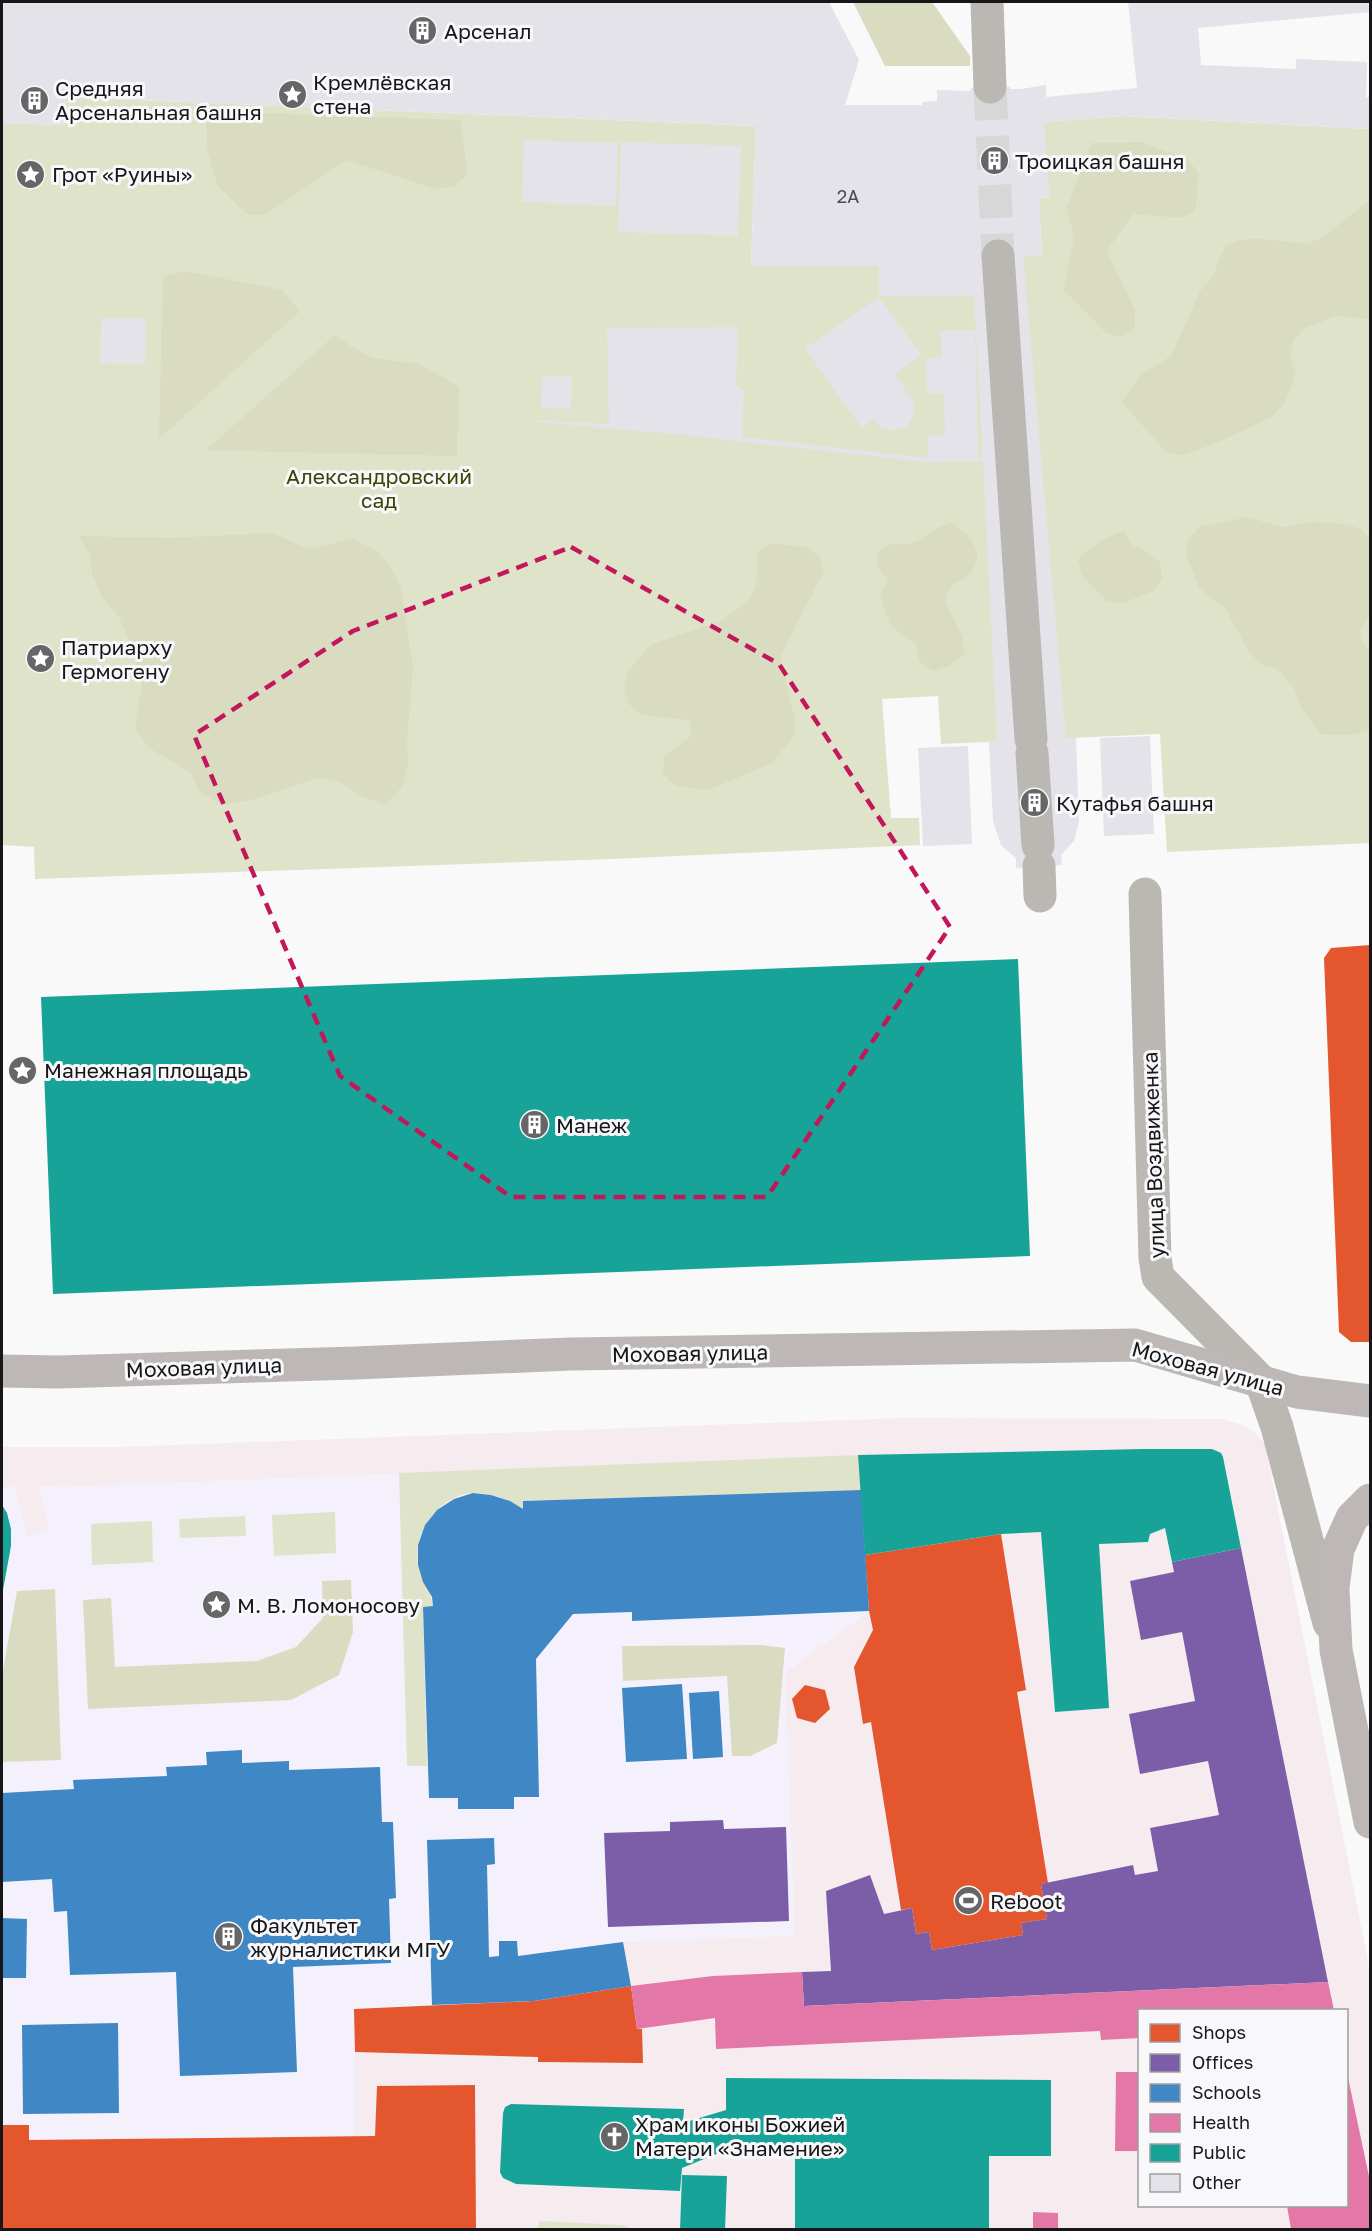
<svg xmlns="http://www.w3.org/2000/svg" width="1372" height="2231" viewBox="0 0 1372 2231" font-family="'Golos Text',sans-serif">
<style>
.commercial{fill:#f6ecf0;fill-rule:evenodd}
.education{fill:#f4f1fc}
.green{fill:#dfe3c9}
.forest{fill:#d9dcc0}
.shops{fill:#e4572e}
.offices{fill:#7b5ea7}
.schools{fill:#3f88c5}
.health{fill:#e377a8}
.public{fill:#17a398}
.building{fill:#e4e3ea}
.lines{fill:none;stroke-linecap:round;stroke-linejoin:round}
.minor-tunnel{stroke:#d7d7d8;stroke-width:33;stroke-dasharray:33 16;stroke-linecap:butt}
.minor{stroke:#bbb7b3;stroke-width:33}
.major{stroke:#bdb8b6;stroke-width:33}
.marked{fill:none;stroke:#c2185b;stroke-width:4.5;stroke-dasharray:12 8;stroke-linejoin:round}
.labels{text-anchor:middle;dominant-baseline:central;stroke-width:6;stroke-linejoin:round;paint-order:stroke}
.number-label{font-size:18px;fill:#4e4c50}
.poi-label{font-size:21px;fill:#171618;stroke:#f8f8fb;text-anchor:start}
.park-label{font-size:21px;fill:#3e4304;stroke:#f8f8fb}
.street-label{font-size:21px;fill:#171618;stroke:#f8f8fb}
</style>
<rect width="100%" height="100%" fill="#f9f9fa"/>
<path class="commercial" d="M901,1418l320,1 19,5 14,8 11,12 105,527v258h-1368v-782h116zM1140,2010h206v196h-206z"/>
<path class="education" d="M858,1455l11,156 -84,62 10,263 -172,6 8,44 -97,15 -179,8v127l-326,4v-15h-27v-638l12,-1 13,50 23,-7 -11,-43 25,1z"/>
<path class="green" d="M66,97l690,29 -5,140h128l1,30h94l-2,-40 70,-1 -3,-51 1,-1v-5l9,-1 -1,-10 -2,-1 -2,-64 78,-6 248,13v714l-203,9 -7,-118 -219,10 -3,-48 -56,3 9,119h28l1,27 -308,14 -577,20 -1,-32 -32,-2v-722l62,2z
M858,1455l3,35 -337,11 -1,8c-14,-9 -30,-16 -47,-16 -28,-1 -53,26 -58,52 -4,25 11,39 15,61l-10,2 4,158h-20l-8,-293z
M335,1512l1,41 -62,3 -2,-41z
M245,1516l1,20 -66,2 -1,-19z
M152,1521l1,41 -61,3 -1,-41z
M540,2221l82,4 11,4h-97z"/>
<path class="forest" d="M853,2h79l38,54v10h-85z
M206,111l254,9 8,54 -14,12 -19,3 -89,-29 -81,55 -18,-1 -30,-29 -10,-37z
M1141,142l46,17 12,14 -4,38 -14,7 -48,-4 -26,37 28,59v17l-12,10 -16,-3 -43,-44 10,-51 -7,-32 24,-64z
M1370,200v119l-34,-3 -31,12 -12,12 -3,16 5,17 -5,16 -6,15 -12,13 -58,27 -32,11 -15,-2 -45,-51 20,-28 29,-18 29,-65 12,-13 13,-32 15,-6 16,-2 51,6 16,-7z
M185,271l97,19 18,21 -141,128 4,-163z
M335,335l17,12 21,11 47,6 39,23 -2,69 -251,-6z
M1247,517l34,10 33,-5 33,2 15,6 8,9v74l-10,18 4,15 6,5v79l-18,5 -32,-1 -20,-29 -6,-17 -17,-19 -16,-5 -12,-12 -24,-44 -26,-20 -12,-32 1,-17 12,-12z
M951,523c20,12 39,33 15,54 -3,3 -9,4 -13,7 -4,4 -6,12 -8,18l17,34 3,17 -14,12 -18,6 -14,-10 -3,-16 -26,-20 -10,-31 8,-13 -10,-14v-16l14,-7h16l15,-5 13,-11z
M1123,531l10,14 15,7 12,10 2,17 -10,13 -30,11 -15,-2 -24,-24 -5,-17c14,-15 26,-22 45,-29z
M272,533l37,16 45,-10 21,11 16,16 10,23 12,78 -6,73 1,25 -6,22 -17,18 -25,-9 -19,-14 -23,-4 -70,23 -26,4 -22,-13 -10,-20 -41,-24 -14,-20 7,-45 -14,-45 -9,-21 -16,-19 -10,-21 -3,-22 -12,-19 92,2z
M772,543l33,4 14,9 5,15 -44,86 15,63 -1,16 -22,27 -64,27 -33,-4 -12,-12 1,-17 28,-22 -3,-15 -47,-5 -13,-11 -5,-17 4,-16 24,-27 67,-22 28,-20 9,-15 2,-35z
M351,1580l2,52 -14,43 -48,25 -203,9 -5,-109 28,-2 4,69 142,-6 39,-14 27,-29 -1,-37z
M55,1589l6,171 -59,2v-86l15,-85z
M762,1645l23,3 -8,95 -27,13h-18l-5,-80 -104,5 -1,-35z"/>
<path class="shops" d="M1370,945v397h-19l-12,-10 -15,-374 7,-10z
M1001,1534l25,156 -9,2 31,191 -7,1 6,35 -26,4 2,12 -91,15 -3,-18 -13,2 -4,-26 -11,2 -30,-188 -8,2 -9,-57 19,-37 -4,-19 -4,-56z
M805,1685l20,5 5,19 -15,14 -18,-5 -5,-19z
M631,1986l6,43h5l1,34 -105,-1v-5l-183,-5 -1,-43 180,-8z
M475,2085l1,145h-474v-105h27v15l346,-4 2,-50z"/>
<path class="offices" d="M1241,1548l87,434 -524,24 -2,-34 29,-1 -5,-80 44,-16 14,39 28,-6 4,26 13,-2 3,18 91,-15 -2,-12 26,-4 -6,-35 92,-19 2,10 23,-4 -8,-43 69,-13 -11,-54 -68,13 -11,-60 66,-13 -13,-69 -41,8 -11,-59 44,-9 -2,-10z
M723,1820l1,9 62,-2 3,94 -181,6 -4,-94 66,-2v-9z"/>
<path class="schools" d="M861,1490l8,121 -237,10v-9l-59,2 -37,45 3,138h-25v12h-56v-11h-29l-6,-191 10,-1 -1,-9 -9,-15 -5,-17v-20l7,-20 12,-15 17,-11 19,-6 18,2 19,6 13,8v-8z
M682,1684l5,75 -61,3 -4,-74z
M719,1691l4,66 -30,2 -4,-66z
M242,1750v13l47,-2v9l91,-3 2,55h11l3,76 -7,1 2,64 -98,4 4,105 -117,4 -4,-104 -106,3 -3,-64 -13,1 -2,-33 -50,3v-89l72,-4 -1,-9 94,-4 -1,-9 41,-2 -1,-13z
M494,1838l1,26 -8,1 2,92 10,-1v-15h18l1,15 105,-14 8,44 -97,15 -102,4 -5,-165z
M2,1918l25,1 -1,59h-24z
M118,2023l1,90 -96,1 -1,-89z"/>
<path class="health" d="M802,1972l2,34 524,-24 6,28h-194v28l-39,2 -1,-9 -384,18 -1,-31 -78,11 -6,-43 82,-10z
M1116,2072h24v79h-25z
M1347,2073l23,108v48h-79l-4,-23 60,-1z
M1033,2212l25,1v16h-25z"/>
<path class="public" d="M1018,959l12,297 -977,38 -12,-297z
M1144,1449h68l9,4 2,4 18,91 -69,14 -7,-34 -15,6 -2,8 -49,2 10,164 -54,4 -14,-180 -40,2 -136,21 -7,-100z
M2,1505l5,8 4,16v17l-8,44z
M726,2078l325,2v76h-62v74h-194v-80h-69l-44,18 -2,23 -164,-7 -13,-6 -3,-6 3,-59 2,-6 6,-3 173,5 -1,14 43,-13z
M682,2175l45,1 -2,54h-45z"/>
<path class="building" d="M2,2h827l30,58 -14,45h77v-3l15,-1v-11l31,1h3v-3l39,-1v2h11l25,-4v12l91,-9 -9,-86h242v10l-172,16 3,37 95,4v-10l71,3 -1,35h4v32l-248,-13 -78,6 5,75 -9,1v6h-1l3,52 -19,-1 43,483h10l3,84 -5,19 -13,14 1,10 -46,3v-10l-15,-13 -8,-24 -4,-79 8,-1 -14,-280 -56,1 -252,-28 -136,-12v-2l70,4 -2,-96 131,-1 -2,59 8,5 -2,46 186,21v-22l17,-1 -1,-42h-17l-1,-35h15v-27l34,-1 3,127 5,1 -9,-162h-95v-30h-128l5,-140 -690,-29 -1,28 -63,-2z
M524,140l94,3 -2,63 -94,-4z
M621,142l120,4 -3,90 -120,-4z
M879,297l42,58 -26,19 18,27 1,13 -7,12 -14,5 -12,-3 -7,-9 -12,9 -57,-79z
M101,318l45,1 -1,45 -45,-1z
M542,376l30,1 -1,32 -30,-1z
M1150,736l4,98 -50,2 -4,-98z
M968,746l4,98 -49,2 -5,-98z"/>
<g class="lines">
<path class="minor-tunnel" d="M990,87l8,169"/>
<path class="minor" d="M987,2l3,85
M998,256l33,483
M1032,753l6,92
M1039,866l1,30
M1145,894l10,364 3,19 103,104 16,46 52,196"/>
<path class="major" d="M2,1371l56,1 297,-9 216,-9 564,-9 162,47 73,9
M1370,1500l-18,18 -14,31 -5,39 3,62 34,172"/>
</g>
<path class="marked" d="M571,547l208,117 171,263 -183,270h-256l-171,-121 -146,-341 159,-104z"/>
<defs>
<symbol id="building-disc" viewBox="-11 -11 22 22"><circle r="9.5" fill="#666567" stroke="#f8f8fb"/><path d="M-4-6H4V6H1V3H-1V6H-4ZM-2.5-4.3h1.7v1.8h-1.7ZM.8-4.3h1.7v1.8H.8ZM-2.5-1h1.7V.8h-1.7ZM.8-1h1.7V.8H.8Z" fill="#fff"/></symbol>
<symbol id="sight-disc" viewBox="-11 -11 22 22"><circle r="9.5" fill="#666567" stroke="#f8f8fb"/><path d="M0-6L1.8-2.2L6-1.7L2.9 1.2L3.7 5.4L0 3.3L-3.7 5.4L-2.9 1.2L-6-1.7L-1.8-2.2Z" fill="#fff"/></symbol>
<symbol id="stadium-disc" viewBox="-11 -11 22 22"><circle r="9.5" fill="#666567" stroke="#f8f8fb"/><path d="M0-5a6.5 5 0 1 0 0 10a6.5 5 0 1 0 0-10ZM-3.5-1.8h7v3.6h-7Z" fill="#fff"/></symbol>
<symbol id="church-disc" viewBox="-11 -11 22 22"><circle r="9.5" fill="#666567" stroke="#f8f8fb"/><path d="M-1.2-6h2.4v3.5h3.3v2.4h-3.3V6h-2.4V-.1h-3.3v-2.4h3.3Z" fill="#fff"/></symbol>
</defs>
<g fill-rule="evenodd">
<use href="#building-disc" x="406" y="14" width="33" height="33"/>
<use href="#sight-disc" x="276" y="78" width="33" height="33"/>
<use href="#building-disc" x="18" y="84" width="33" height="33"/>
<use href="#building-disc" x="978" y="144" width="33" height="33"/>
<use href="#sight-disc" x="14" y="158" width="33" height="33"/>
<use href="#sight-disc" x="24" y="642" width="33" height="33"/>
<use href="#building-disc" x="1018" y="786" width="33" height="33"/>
<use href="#sight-disc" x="6" y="1054" width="33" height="33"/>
<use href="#building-disc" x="518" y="1108" width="33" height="33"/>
<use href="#sight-disc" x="200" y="1588" width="33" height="33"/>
<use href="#stadium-disc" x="952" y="1884" width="33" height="33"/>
<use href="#building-disc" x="212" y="1920" width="33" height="33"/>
<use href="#church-disc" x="598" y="2120" width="33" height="33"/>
</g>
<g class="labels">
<g class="number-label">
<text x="848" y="196">2А</text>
</g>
<g class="poi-label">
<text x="444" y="31">Арсенал</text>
<text x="313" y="82">Кремлёвская<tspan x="313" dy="24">стена</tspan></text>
<text x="55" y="88">Средняя<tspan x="55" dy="24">Арсенальная башня</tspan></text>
<text x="1015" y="161">Троицкая башня</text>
<text x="52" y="174">Грот «Руины»</text>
<text x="61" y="647">Патриарху<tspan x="61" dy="24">Гермогену</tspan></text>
<text x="1056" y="803">Кутафья башня</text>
<text x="44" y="1070">Манежная площадь</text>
<text x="556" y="1125">Манеж</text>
<text x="237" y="1605">М. В. Ломоносову</text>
<text x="990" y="1901">Reboot</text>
<text x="250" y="1925">Факультет<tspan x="250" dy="24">журналистики МГУ</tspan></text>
<text x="635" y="2124">Храм иконы Божией<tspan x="635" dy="24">Матери «Знамение»</tspan></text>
</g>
<g class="park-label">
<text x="379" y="476">Александровский<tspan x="379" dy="24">сад</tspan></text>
</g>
<g class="street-label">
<text transform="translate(1153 1155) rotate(-92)">улица Воздвиженка</text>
<text transform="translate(690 1353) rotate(-1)">Моховая улица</text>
<text transform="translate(204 1367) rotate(-2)">Моховая улица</text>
<text transform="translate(1208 1368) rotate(15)">Моховая улица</text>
</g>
</g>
<rect width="1372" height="2231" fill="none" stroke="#171618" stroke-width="6"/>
<rect x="1138" y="2009" width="210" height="198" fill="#f8f8fb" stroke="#9e9ea0" stroke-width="1.5"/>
<rect x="1150" y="2024" width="30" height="18" fill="#e4572e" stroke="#9e9ea0" stroke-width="1.5"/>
<text x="1192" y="2039" font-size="18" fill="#171618">Shops</text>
<rect x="1150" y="2054" width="30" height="18" fill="#7b5ea7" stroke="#9e9ea0" stroke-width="1.5"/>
<text x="1192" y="2069" font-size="18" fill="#171618">Offices</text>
<rect x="1150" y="2084" width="30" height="18" fill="#3f88c5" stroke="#9e9ea0" stroke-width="1.5"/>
<text x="1192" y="2099" font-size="18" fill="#171618">Schools</text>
<rect x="1150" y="2114" width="30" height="18" fill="#e377a8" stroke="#9e9ea0" stroke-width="1.5"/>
<text x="1192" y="2129" font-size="18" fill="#171618">Health</text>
<rect x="1150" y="2144" width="30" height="18" fill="#17a398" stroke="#9e9ea0" stroke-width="1.5"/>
<text x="1192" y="2159" font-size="18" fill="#171618">Public</text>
<rect x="1150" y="2174" width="30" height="18" fill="#e4e3ea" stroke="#9e9ea0" stroke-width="1.5"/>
<text x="1192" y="2189" font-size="18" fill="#171618">Other</text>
</svg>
